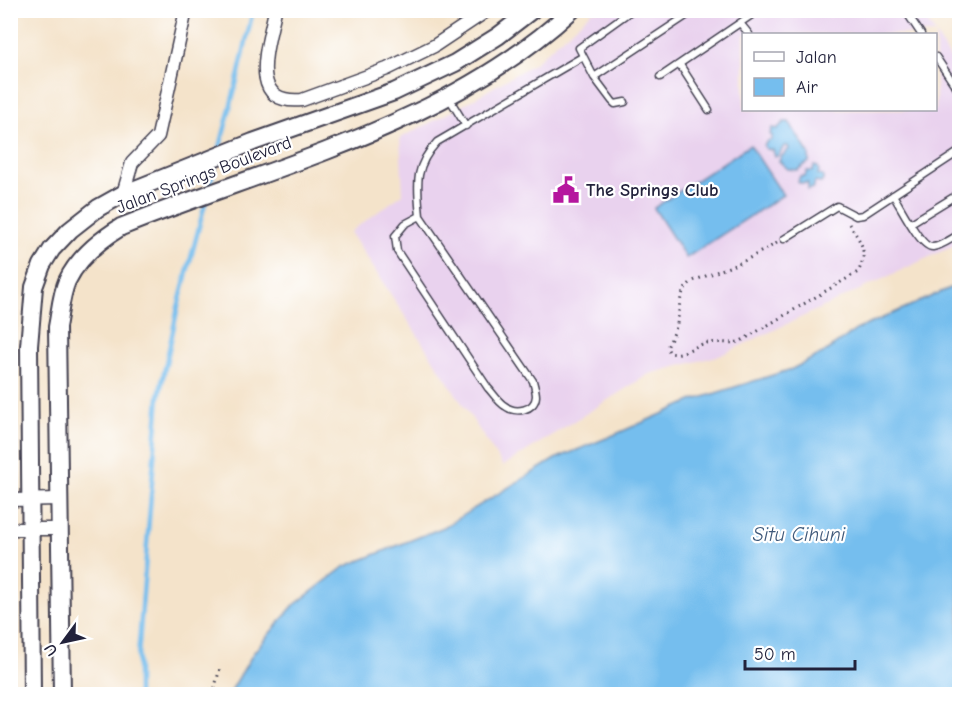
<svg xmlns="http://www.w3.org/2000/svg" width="970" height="705" viewBox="0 0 970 705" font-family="'Comic Neue',sans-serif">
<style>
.built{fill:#e9d2ee;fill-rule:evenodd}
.water{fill:#75beee;stroke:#4c7094;stroke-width:1.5}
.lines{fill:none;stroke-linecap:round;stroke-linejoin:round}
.stream{stroke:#75beee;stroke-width:4.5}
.lane-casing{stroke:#423f50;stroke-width:9}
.street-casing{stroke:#423f50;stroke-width:15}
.secondary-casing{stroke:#423f50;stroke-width:20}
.path{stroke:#423f50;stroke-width:3;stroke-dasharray:1.5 4.5;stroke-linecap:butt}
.lane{stroke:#fff;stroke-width:6}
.street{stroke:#fff;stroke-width:12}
.secondary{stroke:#fff;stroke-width:16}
.labels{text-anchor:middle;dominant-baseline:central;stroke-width:4.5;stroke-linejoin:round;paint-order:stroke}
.street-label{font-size:18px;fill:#22223b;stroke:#fff}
.poi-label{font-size:18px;font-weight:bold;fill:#22223b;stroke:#fff;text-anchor:start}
.water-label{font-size:20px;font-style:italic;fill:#3f597a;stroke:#fff}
</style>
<rect width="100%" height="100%" fill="#fff"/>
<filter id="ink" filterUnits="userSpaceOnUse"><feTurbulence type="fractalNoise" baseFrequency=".0167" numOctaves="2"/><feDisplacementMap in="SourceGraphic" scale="12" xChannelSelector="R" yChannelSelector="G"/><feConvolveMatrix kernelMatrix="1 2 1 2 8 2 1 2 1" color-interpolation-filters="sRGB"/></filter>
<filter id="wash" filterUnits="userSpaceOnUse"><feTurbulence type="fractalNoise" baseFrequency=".008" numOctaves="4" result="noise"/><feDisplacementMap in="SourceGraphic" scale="24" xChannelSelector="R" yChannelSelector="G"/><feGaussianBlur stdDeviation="1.35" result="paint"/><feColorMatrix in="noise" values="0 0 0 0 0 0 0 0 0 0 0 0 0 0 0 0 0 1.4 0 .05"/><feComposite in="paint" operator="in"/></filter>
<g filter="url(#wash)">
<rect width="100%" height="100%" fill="#f4e3ca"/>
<path class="built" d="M593,11h328l38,61v171l-238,112 -72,19 -146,92 -153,-234 53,-38 -3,-56 53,-27 80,-47zM744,34h192v76h-192z"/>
<path class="water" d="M784,122h5l20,32v8l-12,8 -9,-1 -9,-8 2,-4 8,-8 -1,-3h-4l-5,9 -4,2 -2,-7 -7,-1 -2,-3 3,-5 5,-1v-4l-2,-2 2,-6 5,1z
M750,145l33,50 -97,63 -32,-50z
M814,166l4,1 1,3 -1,5 5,1v4l-2,3 -6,-1 -2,6 -5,2v-7h-8l-2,-2 2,-5h5l2,-5h6z
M959,284v410h-728l1,-5 22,-37 39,-46 51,-39 100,-40 111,-68 54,-22 85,-37 98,-31 31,-16 33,-23z"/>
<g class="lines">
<path class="stream" d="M219,151l20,-78 14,-63
M209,189l7,-27
M138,694v-38l21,-260 19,-89 28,-107"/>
</g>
</g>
<g filter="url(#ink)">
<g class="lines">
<defs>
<path id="lane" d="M905,10l16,24
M740,23l9,11
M936,57l24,36
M680,65l29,45
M594,77l101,-67
M660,77l99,-67
M449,98l17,28
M625,102l-10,2 -3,-3 -18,-24 -15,-29 53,-38
M893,195c7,10 28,54 40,52 9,-1 19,-9 27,-13
M420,216l-15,8 -10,12 2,15 91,137c5,5 10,14 17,18 10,8 30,5 31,-10 0,-5 -2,-11 -3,-15l-113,-165c-3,-32 -6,-49 17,-74l145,-85
M911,223l49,-30
M784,239l53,-33 19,10 7,-1 97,-64"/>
<path id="street" d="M275,10c-6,34 -30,95 27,90l85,-31 47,-23 54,-36
M123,194l9,-31 26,-27 28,-126
M10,500l49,-1
M10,529h51"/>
<path id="secondary" d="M32,694l-3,-348 5,-59 8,-22 10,-16 18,-19 28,-22 25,-14 130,-52 141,-50 61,-29 43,-27 34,-26
M62,694l-5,-367c3,-15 4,-32 10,-46 11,-23 33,-41 54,-54 153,-62 326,-101 451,-217"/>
</defs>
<use href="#lane" class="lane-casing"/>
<use href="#street" class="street-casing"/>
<use href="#secondary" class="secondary-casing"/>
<path class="path" d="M777,243l-33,18 -51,20c-18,12 -11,31 -18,49 -2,6 -6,12 -8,18l3,5c13,3 25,-8 37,-10 13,-2 21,2 34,-2l117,-69c11,-21 3,-30 -9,-48
M213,694l7,-26"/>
<use href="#lane" class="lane"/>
<use href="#street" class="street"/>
<use href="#secondary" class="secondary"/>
</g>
</g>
<defs>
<symbol id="civic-bare" viewBox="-9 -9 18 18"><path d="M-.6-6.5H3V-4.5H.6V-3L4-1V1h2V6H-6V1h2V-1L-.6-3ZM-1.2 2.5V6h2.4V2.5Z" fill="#b5179e" stroke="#fff" stroke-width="2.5" paint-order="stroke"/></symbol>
</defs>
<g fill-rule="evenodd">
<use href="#civic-bare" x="547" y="171" width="38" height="38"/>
</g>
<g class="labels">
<g class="street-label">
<text transform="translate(204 175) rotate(-21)">Jalan Springs Boulevard</text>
</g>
<g class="poi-label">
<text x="586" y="190">The Springs Club</text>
</g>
<g class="water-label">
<text x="799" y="534">Situ Cihuni</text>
</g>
</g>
<rect width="970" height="705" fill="none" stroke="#fff" stroke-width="36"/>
<rect x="742" y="33" width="195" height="78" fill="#ffffff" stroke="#a7a7b1" stroke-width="1.5"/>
<rect x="754" y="52" width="30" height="9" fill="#ffffff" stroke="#a7a7b1" stroke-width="1.5"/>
<text x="796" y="63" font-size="18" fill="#22223b">Jalan</text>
<rect x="754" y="78" width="30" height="18" fill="#75beee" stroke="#a7a7b1" stroke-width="1.5"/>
<text x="796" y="93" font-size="18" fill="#22223b">Air</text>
<g transform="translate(63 642) rotate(237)" stroke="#ffffff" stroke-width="4.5" paint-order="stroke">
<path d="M0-4.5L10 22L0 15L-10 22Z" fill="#22223b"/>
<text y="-9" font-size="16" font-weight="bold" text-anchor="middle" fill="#22223b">U</text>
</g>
<path d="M745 660v9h110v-9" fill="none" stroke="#22223b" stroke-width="3"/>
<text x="754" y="660" font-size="18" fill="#22223b" stroke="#ffffff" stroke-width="4.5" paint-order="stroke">50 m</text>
</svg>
